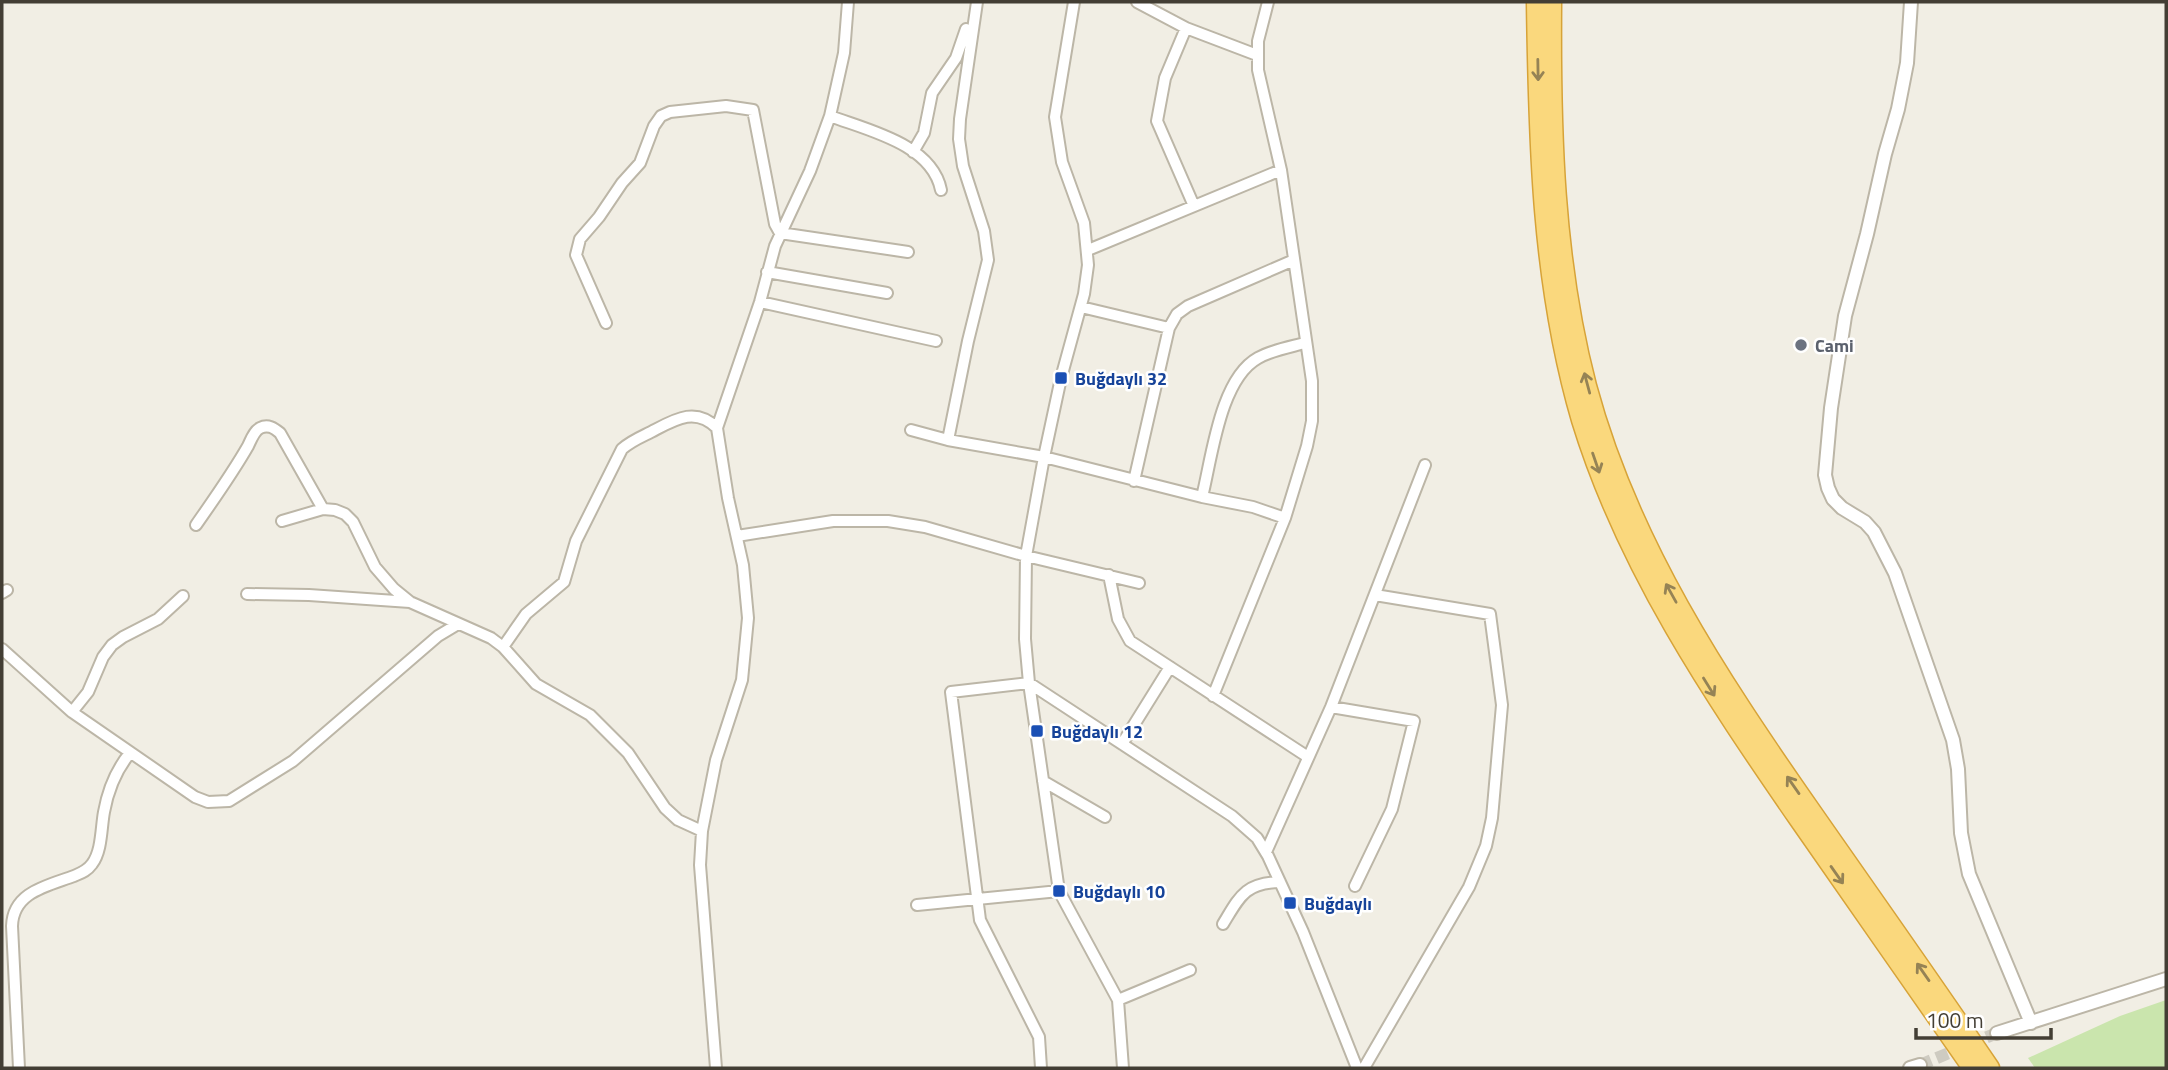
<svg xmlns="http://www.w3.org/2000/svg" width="2168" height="1070" viewBox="0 0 2168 1070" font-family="'Titillium Web',sans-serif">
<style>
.green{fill:#cae5ad}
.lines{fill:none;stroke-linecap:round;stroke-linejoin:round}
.tertiary-tunnel{stroke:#cecbc1;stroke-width:12;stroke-dasharray:12 6;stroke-linecap:butt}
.minor-casing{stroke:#bcb6a7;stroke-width:14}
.tertiary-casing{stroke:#bcb6a7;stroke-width:16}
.trunk-casing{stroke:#d7a338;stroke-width:21}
.minor{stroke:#fff;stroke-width:10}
.tertiary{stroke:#fff;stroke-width:12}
.trunk{stroke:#fad87d;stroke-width:18}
.oneway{stroke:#958355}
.worship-dot{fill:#6b7280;stroke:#fff;stroke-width:2.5}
.transit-dot{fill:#1a4fb4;stroke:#fff;stroke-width:2.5}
.labels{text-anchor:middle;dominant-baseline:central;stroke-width:5;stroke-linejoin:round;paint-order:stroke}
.worship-label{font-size:18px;font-weight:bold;fill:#5b616d;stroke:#fff;text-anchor:start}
.transit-label{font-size:18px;font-weight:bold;fill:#164399;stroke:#fff;text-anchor:start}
</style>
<rect width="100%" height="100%" fill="#f1eee4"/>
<path class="green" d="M2166,1000v68h-131l-7,-10 92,-42z"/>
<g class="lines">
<path class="tertiary-tunnel" d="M1920,1065l77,-32"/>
<defs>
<path id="minor" d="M1074,2l-19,115 7,45 22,61 4,42 -4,29 -23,84 -17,79 -18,99 -1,83 4,44 30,208 59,109 5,68
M1137,2l49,26 71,27
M1186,28l-21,50 -8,43 37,85
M830,116c37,14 102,28 111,74
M913,152l11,-19 8,-40 24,-35 10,-29
M1088,250l193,-80
M767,272l120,21
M760,302l176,39
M1081,307l88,21
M606,323l-30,-68 4,-16 19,-22 23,-34 18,-20 14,-37 7,-10 9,-4 56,-6 27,4 22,114 5,9 128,19
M911,430l37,10 96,17 158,40 51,10 32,11
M948,440l20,-99 20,-81 -4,-29 -21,-65 -4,-27 1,-20 17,-117
M1134,481l35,-153 8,-14 11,-8 106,-46
M1202,497c10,-40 18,-118 56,-139 14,-8 32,-11 47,-15
M282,521l41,-12 12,1 10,4 8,8 22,45 19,22 16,13 81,36 12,9 33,37 54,31 38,38 37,55 13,12 24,11
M196,525c18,-26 36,-51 52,-79 3,-6 6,-15 12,-18 8,-4 14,0 20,5l43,76
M737,536l96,-15h55l37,6 101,29 113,27
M1109,575l9,44 12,22 178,116
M2,593l5,-3
M247,594l62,1 101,7
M503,647l23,-33 38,-32 12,-41 46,-92c9,-8 19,-12 29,-17 23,-12 44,-26 66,-4
M2,649l70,63 123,85 13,5 21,-1 64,-40 145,-125 20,-12
M1213,696l72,-178 22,-72 5,-25v-40l-31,-211 -23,-100v-29l10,-39
M1331,707l83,14 -22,88 -37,77
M72,712l16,-20 15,-35 9,-12 11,-8 35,-18 25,-23
M1122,744l48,-77
M1043,781l62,36
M1266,852l65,-145 94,-242
M917,905l142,-14
M1223,924c17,-28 22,-41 57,-42
M1118,1000l72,-30
M19,1068l-7,-142c1,-34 35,-40 62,-50 7,-3 13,-5 18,-12 10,-13 9,-36 12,-52 4,-22 12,-42 26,-59
M716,1068l-16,-203 2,-34 14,-71 26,-80 6,-62 -5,-53 -15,-67 -11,-70 43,-126 15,-56 35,-75 20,-55 14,-63 4,-51
M1041,1068l-2,-31 -59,-117 -29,-228 78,-9 203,133 25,22 11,18 35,76 54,136
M1364,1068l105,-181 17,-41 6,-28 10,-113 -12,-91 -115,-19"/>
<path id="tertiary" d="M1911,2l-4,61 -9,46 -13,45 -18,80 -22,82 -14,92 -6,67 3,13 5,11 9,9 23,14 9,10 21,41 58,167 5,29 3,64 8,41 62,149
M1997,1033l169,-54
M1910,1068l10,-3"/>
<path id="trunk" d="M1536,2c2,140 5,282 45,418 45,147 131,274 218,400 58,83 115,165 173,248
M1552,2c-1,129 2,258 35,384 42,157 131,291 223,423 60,86 121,172 180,259"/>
</defs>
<use href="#minor" class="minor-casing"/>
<use href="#tertiary" class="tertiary-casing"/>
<use href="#trunk" class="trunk-casing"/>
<use href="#minor" class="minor"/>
<use href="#tertiary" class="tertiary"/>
<use href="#trunk" class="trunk"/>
</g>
<defs><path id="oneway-shaft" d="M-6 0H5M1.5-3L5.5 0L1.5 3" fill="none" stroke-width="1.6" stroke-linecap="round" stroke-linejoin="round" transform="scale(1.75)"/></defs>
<g class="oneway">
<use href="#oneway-shaft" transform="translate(1538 70) rotate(89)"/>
<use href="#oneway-shaft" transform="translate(1587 383) rotate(-105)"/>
<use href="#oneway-shaft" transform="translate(1596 463) rotate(71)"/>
<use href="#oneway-shaft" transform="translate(1671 593) rotate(-119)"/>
<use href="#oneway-shaft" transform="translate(1709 687) rotate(58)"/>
<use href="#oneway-shaft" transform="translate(1793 785) rotate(-125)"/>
<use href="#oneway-shaft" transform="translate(1837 875) rotate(55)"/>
<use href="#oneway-shaft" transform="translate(1923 972) rotate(-125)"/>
</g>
<circle class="worship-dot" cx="1801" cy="345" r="7"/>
<g class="transit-dot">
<rect x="1054" y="371" width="14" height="14" rx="3.5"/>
<rect x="1030" y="724" width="14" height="14" rx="3.5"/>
<rect x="1052" y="884" width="14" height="14" rx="3.5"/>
<rect x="1283" y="896" width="14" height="14" rx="3.5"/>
</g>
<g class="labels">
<g class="worship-label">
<text x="1815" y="345">Cami</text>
</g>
<g class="transit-label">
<text x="1075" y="378">Buğdaylı 32</text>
<text x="1051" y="731">Buğdaylı 12</text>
<text x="1073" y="891">Buğdaylı 10</text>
<text x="1304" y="903">Buğdaylı</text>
</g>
</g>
<rect width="2168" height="1070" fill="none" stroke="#433e34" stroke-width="7"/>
<path d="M1916 1028v10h135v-10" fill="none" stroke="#433e34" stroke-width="3.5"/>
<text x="1926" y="1028" font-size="21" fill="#433e34" stroke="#ffffff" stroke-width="5" paint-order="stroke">100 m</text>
</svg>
